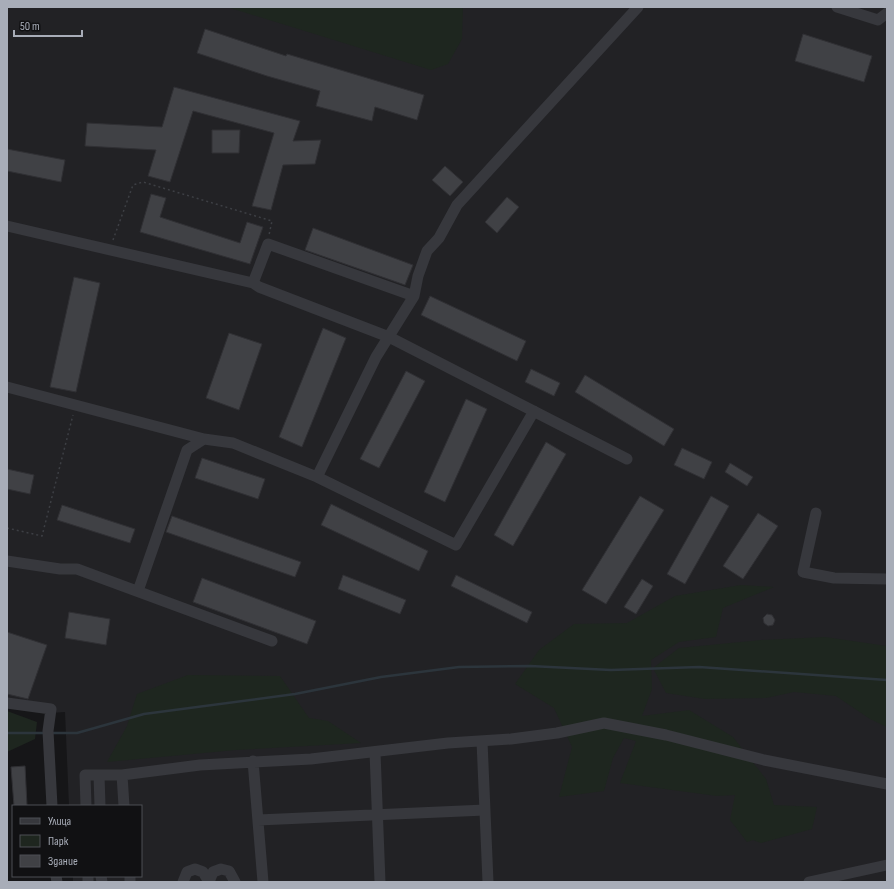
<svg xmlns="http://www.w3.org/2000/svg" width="894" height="889" viewBox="0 0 894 889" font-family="'Sofia Sans Condensed',sans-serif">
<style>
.built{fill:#222225}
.green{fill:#1e261f}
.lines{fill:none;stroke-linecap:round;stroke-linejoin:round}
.stream{stroke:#2c353c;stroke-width:2.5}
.building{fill:#404145;stroke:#303034}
.path{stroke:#3d3f44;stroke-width:1.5;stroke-dasharray:2 3;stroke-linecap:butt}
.minor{stroke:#37383d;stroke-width:11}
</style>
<rect width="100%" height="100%" fill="#161618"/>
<path class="built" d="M7,7h880v875h-814v-6h68v-70h-72l-4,-94 -15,1 -43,-12z"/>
<path class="green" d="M227,7h236l-1,32 -14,25 -17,6z
M741,585l33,2 -51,21 -7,29 -37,5 -28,18 1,29 -10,27 47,-6 44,27 33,42 8,26 43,2 -5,22 -51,14 -8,-3 -6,2 -17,-22 5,-25 -18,1 -97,-13 16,-42 -12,-3 -11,20 -9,33 -45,6 13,-50 -18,-39 -39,-24 24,-34 35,-26 53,-1 48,-27z
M825,637l62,9v81l-17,-8 -34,-23 -42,-4 -28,6 -61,1 -39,-6 -13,-25 26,-20 82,-8z
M188,675l92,1 29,42 19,3 33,22 -125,7 -129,12 20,-36 10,-32z
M7,711l30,11 -2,17 -28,13z"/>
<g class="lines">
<path class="stream" d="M7,733h37
M51,733h26l67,-19 151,-20 86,-17 78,-10 71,-1 81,4 88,-3 188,13"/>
</g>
<path class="building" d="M205,29l81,27 1,-2 137,41 -7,25 -42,-13 -3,14 -56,-15 4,-15 -53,-15 -70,-23z
M803,34l69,22 -8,26 -69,-21z
M174,87l126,34 -7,20 28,-1 -6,24 -32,1 -12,45 -19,-4 22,-73 -81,-22 -23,71 -22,-6 8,-26 -71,-4 2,-23 75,4z
M212,130h28l-1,23h-27z
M7,149l58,11 -4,22 -54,-11z
M445,166l18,16 -13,14 -18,-16z
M151,194l15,4 -6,19 80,26 7,-21 16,5 -13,37 -110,-32z
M507,197l12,10 -22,26 -12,-11z
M313,228l100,37 -8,20 -100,-35z
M74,277l26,6 -24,109 -26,-5z
M430,296l96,45 -9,20 -96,-46z
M323,328l23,10 -44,109 -23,-10z
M229,333l33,11 -23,66 -33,-12z
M531,369l29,14 -6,13 -29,-14z
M406,371l19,10 -46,87 -19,-9z
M585,375l89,54 -10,17 -89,-54z
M466,399l21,10 -42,93 -21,-10z
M546,442l20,12 -53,92 -19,-11z
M682,448l30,14 -8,17 -30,-14z
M202,458l63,21 -7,20 -63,-21z
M730,463l23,14 -6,9 -22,-14z
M7,469l27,6 -4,19 -23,-5z
M640,496l24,14 -58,94 -24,-14z
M711,496l18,10 -44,78 -18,-10z
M331,504l97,47 -9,20 -98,-46z
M62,505l73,24 -5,14 -73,-23z
M758,513l20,13 -35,53 -20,-13z
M172,516l129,46 -6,15 -129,-45z
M343,575l63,25 -6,14 -62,-25z
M456,575l76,37 -5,11 -76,-37z
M202,578l114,43 -9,23 -114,-42z
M642,579l11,7 -17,28 -12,-7z
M69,612l41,7 -4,26 -41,-7z
M767,614l5,1 3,5 -2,5 -5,1 -4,-3 -1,-5z
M7,632l40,13 -19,54 -21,-5z
M25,766l2,40h-13l-3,-39z"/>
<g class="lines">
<path class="path" d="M113,240l20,-55 10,-3 129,39 -3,14
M7,528l35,8 31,-121"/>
<path class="minor" d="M837,7l41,13 9,-7
M7,226l246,57
M414,296l-146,-52 -15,39 6,4 130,50 238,122
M7,387l197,52
M317,477l139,68 78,-134
M816,513l-13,59 31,6 53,1
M7,561l53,8h17l195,72
M138,591l49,-141 17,-11 29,4 84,34 59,-120 38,-61 4,-20 9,-25 12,-13 18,-33 181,-198
M7,703l44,6 -3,22 4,75
M482,741l6,141
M375,752l5,130
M253,761l10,121
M99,775l1,31
M122,775l78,-10 111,-6 137,-16 63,-4 46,-6 47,-10 62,12 98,25 123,24
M86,806l-1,-31h37l2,31
M258,820l227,-10
M56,876l1,6
M88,876v6
M101,876l1,6
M130,876v6
M183,882l4,-10 8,-3 8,3 6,10
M209,882l4,-10 8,-3 8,2 6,11
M809,882l78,-17"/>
</g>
<rect width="894" height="889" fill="none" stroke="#a8adb8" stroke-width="16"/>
<rect x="12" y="805" width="130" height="72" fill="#111113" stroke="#4d4f55"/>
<rect x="20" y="818" width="20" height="6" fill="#37383d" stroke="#4d4f55"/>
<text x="48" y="825" font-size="12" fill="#a8adb8">Улица</text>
<rect x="20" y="835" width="20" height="12" fill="#1e261f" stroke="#4d4f55"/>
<text x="48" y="845" font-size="12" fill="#a8adb8">Парк</text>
<rect x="20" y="855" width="20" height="12" fill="#404145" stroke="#4d4f55"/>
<text x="48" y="865" font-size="12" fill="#a8adb8">Здание</text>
<path d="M14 30v6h68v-6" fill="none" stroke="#a8adb8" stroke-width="2"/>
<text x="20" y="30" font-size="12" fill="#a8adb8" stroke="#111113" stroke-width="3" paint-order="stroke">50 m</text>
</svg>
